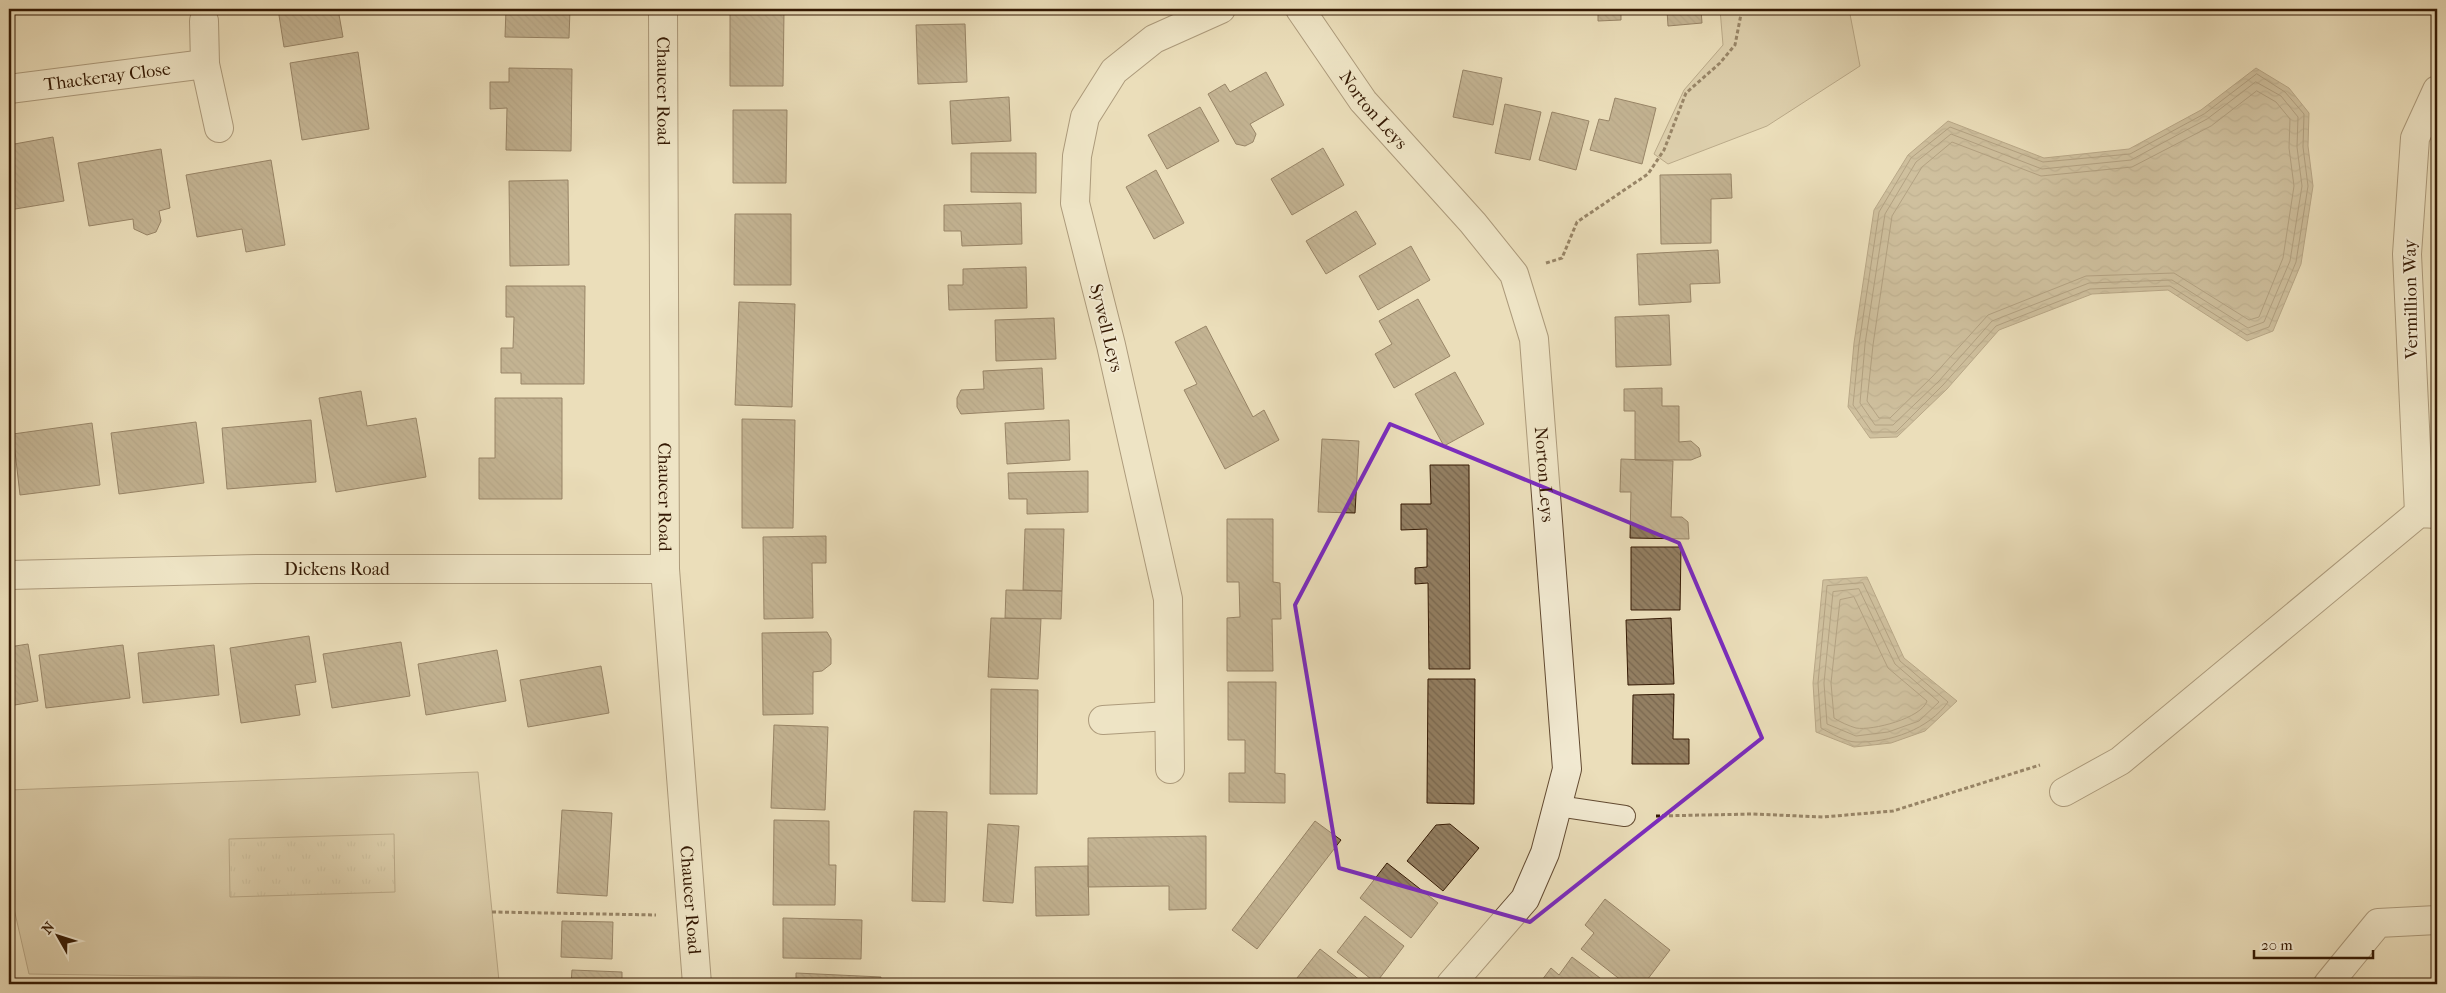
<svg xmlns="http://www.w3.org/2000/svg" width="2446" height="993" viewBox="0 0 2446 993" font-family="'IM FELL French Canon',serif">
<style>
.green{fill:#ccbd9b;stroke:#806b4f}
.park{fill:url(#park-tufts);stroke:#806b4f}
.water{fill:url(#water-waves);stroke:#7d674c}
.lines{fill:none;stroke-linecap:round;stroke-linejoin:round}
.shore{stroke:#705a40;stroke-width:1}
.building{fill:url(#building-back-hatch);stroke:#341903}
.lane-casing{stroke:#624a31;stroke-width:22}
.street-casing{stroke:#624a31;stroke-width:30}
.path{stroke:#341903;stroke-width:3;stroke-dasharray:4 2.5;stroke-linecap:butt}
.lane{stroke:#f2ead2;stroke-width:20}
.street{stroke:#f2ead2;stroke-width:28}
.marked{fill:none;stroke:#7b2cbf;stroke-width:4;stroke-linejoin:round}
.labels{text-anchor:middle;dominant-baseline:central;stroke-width:4;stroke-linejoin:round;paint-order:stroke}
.street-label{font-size:18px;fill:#341903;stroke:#f2ead2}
</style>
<defs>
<pattern id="park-tufts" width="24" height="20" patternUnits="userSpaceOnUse" patternTransform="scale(1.25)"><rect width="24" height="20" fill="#ccbd9b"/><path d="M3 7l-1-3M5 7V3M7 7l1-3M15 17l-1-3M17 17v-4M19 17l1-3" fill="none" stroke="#b0a284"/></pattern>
<pattern id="water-waves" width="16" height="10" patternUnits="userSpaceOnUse" patternTransform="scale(1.25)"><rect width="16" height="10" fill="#ad9b7c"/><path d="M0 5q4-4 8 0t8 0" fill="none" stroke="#8e7e63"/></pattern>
<pattern id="building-back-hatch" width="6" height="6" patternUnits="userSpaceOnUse" patternTransform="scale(1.25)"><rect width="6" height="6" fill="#937f62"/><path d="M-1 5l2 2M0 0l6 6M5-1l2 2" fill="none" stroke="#79674f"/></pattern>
</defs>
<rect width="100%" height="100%" fill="#ebdeba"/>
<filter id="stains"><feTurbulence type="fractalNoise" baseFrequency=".004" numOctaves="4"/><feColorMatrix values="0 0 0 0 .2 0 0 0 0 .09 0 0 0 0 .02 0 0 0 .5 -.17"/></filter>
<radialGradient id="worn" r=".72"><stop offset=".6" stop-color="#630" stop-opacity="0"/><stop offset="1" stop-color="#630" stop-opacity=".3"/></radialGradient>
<path class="green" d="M1720,9h129l11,57 -93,60 -99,38 -14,-10 30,-64 39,-45z
M478,772l21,209 -470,-7 -20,-87v-97z"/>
<path class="park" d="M394,834l1,58 -165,5 -1,-58z"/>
<path class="water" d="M2256,68l33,20 20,25 -1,33 5,40 -12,78 -28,67 -26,10 -79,-51 -76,4 -93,36 -52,59 -50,48 -27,1 -22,-31 6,-64 20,-133 34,-55 40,-34 96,37 85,-9 72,-39z
M1867,577l37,81 53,43 -32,30 -34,12 -37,4 -38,-15 -3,-49 10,-103z"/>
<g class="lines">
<path class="shore" d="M2257,74l28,18 19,22 -1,33 5,39 -12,76 -27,65 -22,8 -77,-49 -80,3 -94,37 -53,59 -47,47h-24l-19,-27 6,-61 20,-132 32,-54 39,-31 93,35 87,-8 74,-40z
M2256,82l25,14 17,21 -1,30 5,39 -12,75 -26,61 -16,6 -76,-48 -83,3 -97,38 -53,60 -46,44h-18l-15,-22 5,-59 20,-130 31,-52 35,-28 91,35 89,-9 76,-41z
M2257,91l19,11 14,17 -1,29 5,38 -11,72 -24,59 -10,3 -75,-47 -88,3 -98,39 -55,61 -43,42h-11l-12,-17 6,-56 19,-129 30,-49 30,-25 89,34 91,-9 79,-41z
M1863,583l37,78 48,41c-19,27 -58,41 -92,40 -10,0 -26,-9 -35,-14l-3,-45 9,-97z
M1859,589l36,75 44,38 -20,19 -31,11 -32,4 -29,-12 -3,-41 9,-91z
M1854,597l34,71 39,33c-5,17 -55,30 -71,27 -7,-2 -16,-6 -22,-10l-3,-35 9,-83z"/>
</g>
<path class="building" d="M278,9h60l5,28 -59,10z
M506,9h64l-1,29 -64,-1z
M1598,9h23v11l-23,1z
M1648,9h53l1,14 -34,3 -1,-16 -19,1z
M730,12h54l-1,74h-53z
M965,24l2,58 -49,2 -2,-59z
M358,52l11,77 -67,11 -12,-77z
M509,68l63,1 -1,82 -65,-1 1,-42 -17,1v-27h19z
M1463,70l39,8 -9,47 -40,-8z
M1266,72l18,33 -34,19 6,10 -3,8 -8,4 -9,-2 -28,-50 17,-10 5,8z
M1009,97l2,44 -59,3 -2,-43z
M1615,98l41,10 -14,56 -52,-14 9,-31 10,2z
M1505,104l36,8 -11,48 -35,-7z
M1200,107l19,34 -52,28 -19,-34z
M733,110h54l-1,73h-53z
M1552,112l37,9 -13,49 -37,-10z
M53,137l11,64 -55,9v-65z
M1323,148l21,37 -52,30 -21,-36z
M161,149l9,59 -11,3 2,10 -5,11 -9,3 -13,-6 -1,-10 -44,7 -11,-63z
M971,153h65v40l-65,-1z
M271,160l14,85 -39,7 -4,-23 -45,8 -11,-62z
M1156,170l28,53 -30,16 -28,-52z
M1731,174l1,24 -21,1v44l-50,1 -1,-69z
M568,180l1,85 -59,1 -1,-85z
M1021,203l1,41 -60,2 -1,-15h-17v-26z
M1356,211l20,33 -50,30 -20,-33z
M735,214h56v71h-57z
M1411,246l19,34 -52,30 -19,-34z
M1718,250l2,33 -30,1 1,18 -52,3 -2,-51z
M1026,267l1,41 -78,2 -1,-25h15v-16z
M506,286h79l-1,98h-63v-11h-20v-25h12l1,-31h-8z
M1418,299l32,57 -56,32 -19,-34 17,-10 -13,-23z
M739,302l56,2 -3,103 -57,-2z
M1669,315l2,50 -55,2 -1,-50z
M1054,318l2,41 -60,2 -1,-41z
M1206,326l47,91 11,-7 15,30 -54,29 -41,-79 13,-6 -22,-42z
M1042,368l2,41 -83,5 -4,-7v-9l4,-8 23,-1 -1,-18z
M1455,372l29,52 -40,22 -29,-52z
M1662,388v18h17v36l12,-1 8,7 2,8 -10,4h-56v-49h-11v-22z
M361,391l6,35 49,-8 10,59 -90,15 -17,-94z
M495,398h67v101h-83v-41h16z
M742,419l53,1 -2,108h-51z
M311,420l5,62 -89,7 -5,-61z
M1069,420l1,40 -63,4 -2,-41z
M196,422l8,61 -85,11 -8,-61z
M92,423l8,62 -80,10 -7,-61z
M1322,439l37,2 -4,72 -37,-1z
M1621,459l52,2 -2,56h11l6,5 1,17 -59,-1 1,-46h-11z
M1430,465h39l1,204h-41l-1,-86 -13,1v-16l12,-1v-38l-26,1v-26h30z
M1088,471v41l-61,2v-15h-18l-1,-26z
M1227,519h46v63l7,1 1,36h-9l1,52h-46v-53l13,-1 -1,-35h-12z
M1025,529h39l-2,62 -39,-1z
M826,536v27h-14l1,55 -49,1 -1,-82z
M1631,547h50l-1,63h-49z
M1006,590l56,1 -1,28 -56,-1z
M991,618l50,1 -3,60 -50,-2z
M1671,618l3,66 -46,1 -2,-65z
M827,632l4,7v25l-9,7 -9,1v42l-50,1 -1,-82z
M309,636l7,46 -21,3 5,30 -59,8 -11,-75z
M401,642l9,54 -78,12 -9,-54z
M28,644l10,57 -29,5v-59z
M123,645l7,53 -84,10 -7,-53z
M214,645l5,50 -76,8 -5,-50z
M497,650l9,51 -80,14 -8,-51z
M601,666l8,47 -81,14 -8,-47z
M1428,679h47l-1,125 -47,-1z
M1228,682h48l-1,91 10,1v29l-56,-1v-29h16v-33h-17z
M991,689l47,1 -1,104h-47z
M1674,694l-1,45h16v25h-57l1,-69z
M774,725l54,2 -3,83 -54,-2z
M562,810l50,3 -5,83 -50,-3z
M914,811l33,1 -2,90 -33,-1z
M774,820l55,1v44h7l-1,40h-62z
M1315,821l26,19 -84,109 -25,-19z
M988,824l31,2 -6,77 -30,-2z
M1450,824l29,24 -36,43 -36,-30 29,-36z
M1206,836v73l-37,1v-24l-81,1v-49z
M1387,863l51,40 -27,35 -51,-40z
M1088,866l1,49 -53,1 -1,-49z
M1605,899l65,51 -26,34h-18l-45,-35 13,-16 -9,-8z
M1365,916l39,30 -28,37 -39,-31z
M783,918l79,2 -1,39 -78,-1z
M562,921l51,1 -1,37 -51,-2z
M1320,949l45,35 -72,-1z
M1572,957l36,27h-69l12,-16 8,7z
M572,970l50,2v12h-51z
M796,973l85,4 -1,7h-84z"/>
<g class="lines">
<defs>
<path id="lane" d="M1558,806l67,10"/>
<g id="street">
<path id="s1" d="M663,9l2,560 32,415"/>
<path id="s2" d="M1300,9l63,92 110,122 41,51 20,65 33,430 -22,84 -20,46 -74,85"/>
<path d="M204,21l1,43 14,64"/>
<path id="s3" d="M9,89l196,-25"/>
<path d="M2419,513l-12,-259 8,-116 22,-48"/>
<path id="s4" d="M9,575l249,-6h407"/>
<path d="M1103,720l66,-4"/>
<path d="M1170,769l-2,-170 -57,-254 -36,-142 2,-47 8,-39 29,-46 40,-32 67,-30"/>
<path d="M2064,792l56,-31 299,-248 18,1"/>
<path d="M2328,984l50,-61 59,-3"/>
</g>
</defs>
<use href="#lane" class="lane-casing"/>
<use href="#street" class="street-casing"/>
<path class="path" d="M1546,263l16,-5 15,-36 71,-48 16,-24 22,-57 34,-30 15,-18 7,-36
M1656,816l97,-2 70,3 70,-6 147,-46
M492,912l164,3"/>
<use href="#lane" class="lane"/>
<use href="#street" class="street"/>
</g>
<path d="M0 0H2446V993H0ZM1390,424l289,119 83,195 -232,184 -191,-54 -44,-263z" fill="#ebdeba" fill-opacity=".55" fill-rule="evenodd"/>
<path class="marked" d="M1390,424l289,119 83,195 -232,184 -191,-54 -44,-263z"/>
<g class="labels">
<g class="street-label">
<text stroke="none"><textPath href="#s3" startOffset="99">Thackeray Close</textPath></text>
<text stroke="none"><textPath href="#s1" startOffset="82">Chaucer Road</textPath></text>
<text stroke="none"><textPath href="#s2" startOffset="125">Norton Leys</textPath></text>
<text transform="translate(2411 299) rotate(-91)">Vermillion Way</text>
<text transform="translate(1106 328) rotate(76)">Sywell Leys</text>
<text stroke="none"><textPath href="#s2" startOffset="545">Norton Leys</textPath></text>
<text stroke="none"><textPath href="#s1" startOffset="488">Chaucer Road</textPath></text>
<text stroke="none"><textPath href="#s4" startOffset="328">Dickens Road</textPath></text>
<text stroke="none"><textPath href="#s1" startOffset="892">Chaucer Road</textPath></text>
</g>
</g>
<rect width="2446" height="993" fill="none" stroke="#ebdeba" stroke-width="30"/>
<rect x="10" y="10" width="2426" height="973" fill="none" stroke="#341903" stroke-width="2.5"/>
<rect x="15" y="15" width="2416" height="963" fill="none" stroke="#341903"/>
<g transform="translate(58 936) rotate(309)" stroke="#f2ead2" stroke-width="4" paint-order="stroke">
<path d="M0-4L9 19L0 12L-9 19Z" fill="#341903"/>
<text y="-8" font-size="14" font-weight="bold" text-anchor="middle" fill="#341903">N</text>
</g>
<path d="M2254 950v8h119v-8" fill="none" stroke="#341903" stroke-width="2.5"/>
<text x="2261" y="950" font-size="15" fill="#341903" stroke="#f2ead2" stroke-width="4" paint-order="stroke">20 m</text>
<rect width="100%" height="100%" filter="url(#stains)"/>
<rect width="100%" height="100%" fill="url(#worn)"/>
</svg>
